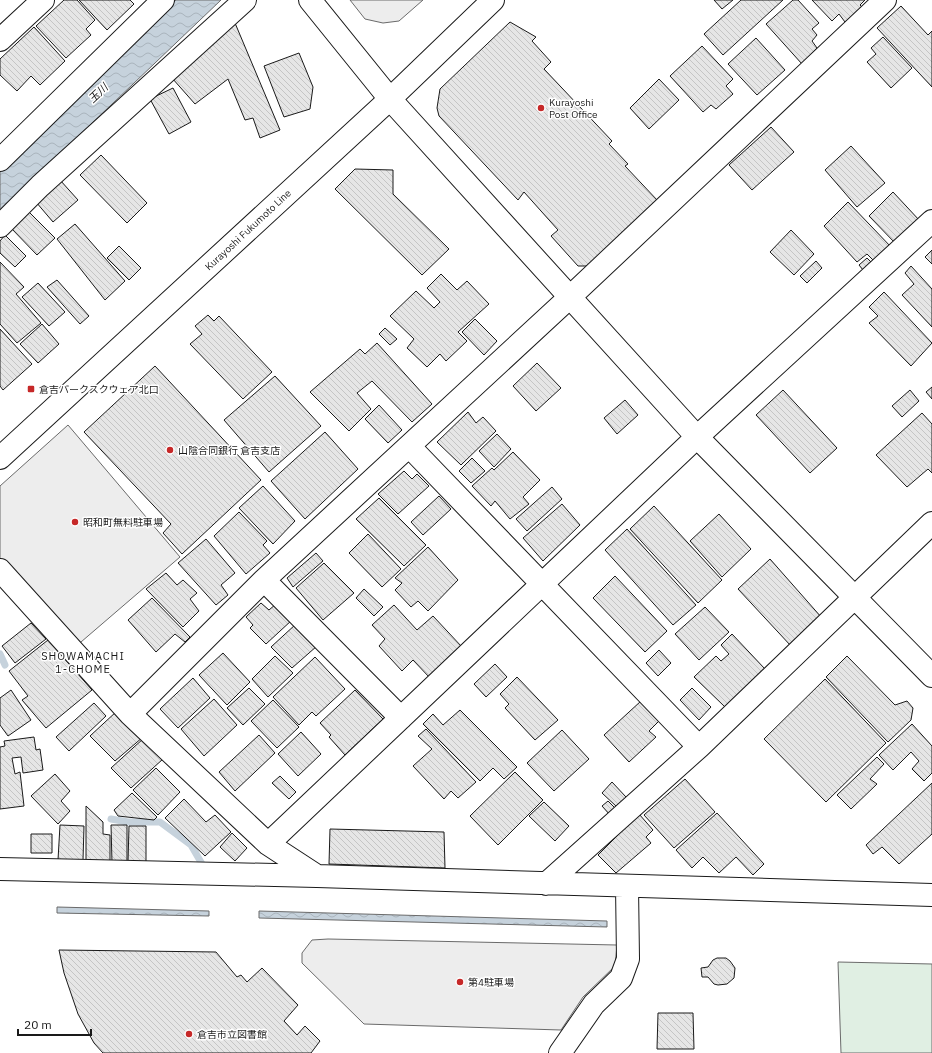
<svg xmlns="http://www.w3.org/2000/svg" width="932" height="1053" viewBox="0 0 932 1053" font-family="'IBM Plex Sans','Noto Sans JP',sans-serif">
<style>
.park{fill:#e0efe3;stroke:#6a6a6a}
.parking{fill:#ededed;stroke:#6a6a6a}
.water{fill:url(#water-waves);stroke:#6a6a6a}
.lines{fill:none;stroke-linecap:round;stroke-linejoin:round}
.stream{stroke:#c6d2dc;stroke-width:7}
.building{fill:url(#building-back-hatch);stroke:#1a1a1a}
.minor-casing{stroke:#1a1a1a;stroke-width:24}
.major-casing{stroke:#1a1a1a;stroke-width:24}
.minor{stroke:#fff;stroke-width:22}
.major{stroke:#fff;stroke-width:22}
.poi-dot{fill:#c62828;stroke:#fff;stroke-width:1.5}
.labels{text-anchor:middle;dominant-baseline:central;stroke-width:3;stroke-linejoin:round;paint-order:stroke}
.poi-label{font-size:10px;fill:#1a1a1a;stroke:#fff;text-anchor:start}
.street-label{font-size:10px;fill:#1a1a1a;stroke:#fff}
.water-label{font-size:11px;font-style:italic;fill:#1a1a1a;stroke:#fff}
.neighbourhood-label{font-size:11px;letter-spacing:1px;fill:#1a1a1a;stroke:#fff}
</style>
<defs>
<pattern id="water-waves" width="16" height="10" patternUnits="userSpaceOnUse"><rect width="16" height="10" fill="#c6d2dc"/><path d="M0 5q4-4 8 0t8 0" fill="none" stroke="#aab4bc"/></pattern>
<pattern id="building-back-hatch" width="6" height="6" patternUnits="userSpaceOnUse"><rect width="6" height="6" fill="#e6e6e6"/><path d="M-1 5l2 2M0 0l6 6M5-1l2 2" fill="none" stroke="#c5c5c5"/></pattern>
</defs>
<rect width="100%" height="100%" fill="#fff"/>
<path class="park" d="M838,962l94,2v89h-91z"/>
<path class="parking" d="M350,0h73l-24,21 -16,2 -18,-4z
M68,425l112,132 -106,91 -74,-81v-81z
M328,939l289,6 -2,21 -32,31 -22,33 -197,-6 -62,-61v-10l10,-13z"/>
<path class="water" d="M176,0h45l-221,211v-41z
M57,907l152,4v5l-152,-3z
M259,911l348,10v6l-348,-9z"/>
<g class="lines">
<path class="stream" d="M0,654l5,11
M111,819l17,3h32l31,23 11,19"/>
</g>
<path class="building" d="M64,0h13l18,20 -9,9 5,6 -25,23 -30,-32z
M79,0h51l4,4 -27,26z
M714,0h19l-11,9z
M741,0h42l-60,55 -19,-21z
M793,0h5l21,23 -7,6 5,6 -5,6 5,7 -15,16 -36,-40z
M812,0h53l-5,5 3,3 -18,14 -6,-8 -7,7z
M901,6l27,29 4,-4v56l-55,-59z
M510,22l26,15 -4,4 19,21 -7,7 68,72 -3,3 19,20 -3,2 33,35 -70,65h-10l-27,-30 7,-6 -34,-38 -6,8 -79,-84 -2,-8 3,-19z
M235,23l45,107 -20,8 -7,-20 -8,2 -17,-41 -33,25 -23,-26z
M34,27l31,34 -25,24 -9,-9 -14,15 -17,-16v-16z
M883,37l29,31 -21,20 -24,-26 9,-8 -5,-6z
M756,38l29,32 -28,25 -29,-31z
M702,46l31,33 -7,7 7,8 -17,15 -5,-4 -8,7 -33,-36z
M299,53l14,34 -3,22 -26,8 -20,-51z
M659,79l20,21 -30,29 -19,-21z
M173,88l18,34 -22,12 -19,-35z
M771,127l23,25 -42,38 -23,-25z
M851,146l34,37 -28,24 -32,-37z
M101,155l46,48 -20,20 -47,-48z
M355,169l38,1v24l56,55 -27,26 -87,-86z
M60,180l18,20 -25,22 -17,-20z
M893,192l27,29 -24,23 -27,-28z
M848,202l44,46 -16,15 -9,-9 -10,8 -33,-36z
M28,211l27,27 -18,17 -26,-27z
M75,224l50,57 -20,19 -48,-61z
M791,230l23,24 -20,21 -24,-23z
M5,235l21,21 -11,11 -15,-14v-12z
M119,246l22,22 -12,12 -22,-22z
M932,250v14l-7,-7z
M867,258l4,4 -8,8 -4,-5z
M816,261l6,7 -15,15 -7,-7z
M0,262l24,25 -8,7 25,29 -24,20 -17,-19z
M911,266l21,23v38l-30,-32 12,-11 -9,-11z
M441,274l16,16 10,-9 22,23 -31,28 9,9 -21,20 -6,-7 -13,13 -20,-19 7,-9 -24,-23 26,-25 18,17 6,-6 -13,-14z
M57,280l32,36 -9,8 -33,-37z
M38,283l27,29 -16,14 -27,-29z
M884,292l48,51 -21,23 -42,-43 9,-7 -9,-9z
M208,315l6,6 5,-5 53,56 -29,27 -53,-55 12,-10 -7,-8z
M475,319l22,22 -13,14 -22,-23z
M42,324l17,20 -21,19 -18,-19z
M385,328l12,11 -7,6 -11,-11z
M0,329l32,35 -29,26 -3,-4z
M377,343l55,61 -20,18 -40,-41 -15,12 14,16 -22,22 -39,-39 50,-43 5,5z
M537,363l24,25 -25,23 -23,-25z
M155,366l106,114 -79,74 -19,-21 8,-9 -87,-92z
M275,376l46,50 -52,46 -45,-52z
M932,387v12l-6,-7z
M783,390l54,58 -27,25 -54,-58z
M910,390l9,11 -17,16 -10,-11z
M625,400l13,15 -21,19 -13,-16z
M379,405l23,25 -14,13 -23,-24z
M468,412l8,11 7,-6 13,14 -35,34 -24,-23z
M922,413l10,11v49l-4,-4 -21,18 -31,-32z
M325,432l33,37 -53,50 -34,-38z
M497,434l14,15 -17,18 -15,-16z
M513,452l27,28 -17,17 6,7 -19,15 -15,-18 -4,5 -19,-20 20,-18 2,2z
M472,458l13,13 -14,12 -12,-12z
M404,471l8,8 5,-5 12,12 -31,28 -20,-20z
M263,486l32,35 -22,23 -34,-36z
M552,487l10,12 -35,32 -11,-12z
M439,496l12,13 -28,26 -12,-13z
M379,498l47,47 -22,21 -48,-47z
M562,504l18,21 -37,36 -20,-23z
M654,506l68,74 -24,23 -68,-74z
M239,512l28,29 -4,4 7,8 -24,21 -32,-38z
M719,514l32,35 -29,28 -32,-36z
M627,529l69,76 -23,20 -68,-75z
M368,534l33,35 -19,18 -33,-34z
M206,539l29,34 -14,12 7,10 -12,10 -38,-42z
M428,547l30,33 -30,31 -10,-10 -7,6 -16,-17 7,-7 -7,-5z
M316,553l7,8 -30,26 -6,-9z
M770,559l52,59 -31,28 -53,-57z
M324,563l30,30 -31,27 -27,-32z
M166,573l11,12 6,-5 14,13 -7,6 9,12 -16,16 -37,-38z
M615,576l52,55 -22,21 -52,-54z
M364,589l19,18 -9,9 -18,-18z
M152,598l38,39 -5,5 -10,-8 -19,18 -28,-32z
M261,603l8,7 7,-6 16,16 -26,24 -16,-16 3,-3 -7,-8z
M394,605l23,25 16,-14 29,31 -32,31 -17,-18 -11,11 -23,-25 6,-7 -13,-14z
M705,607l24,25 -30,28 -24,-26z
M31,623l15,16 -31,24 -13,-17z
M296,624l21,22 -25,22 -21,-21z
M732,634l33,35 -40,38 -31,-30 22,-21 5,5 8,-7 -8,-9z
M48,640l44,50 -46,38 -24,-28 6,-4 -19,-25z
M659,650l12,13 -13,13 -12,-13z
M223,653l27,29 -23,23 -28,-30z
M275,656l18,17 -25,24 -16,-18z
M847,656l48,49 12,-4 6,7 -2,12 -23,22 -62,-65z
M315,657l30,32 -29,27 -4,-4 -13,13 -26,-28z
M495,664l12,13 -21,20 -12,-13z
M517,677l41,43 -23,20 -30,-32 4,-4 -9,-10z
M193,678l17,20 -32,30 -18,-19z
M825,679l61,64 -60,59 -62,-63z
M249,688l16,16 -22,21 -16,-17z
M692,688l19,19 -12,13 -19,-20z
M11,690l20,30 -23,16 -8,-11v-27z
M355,690l28,29 -38,36 -16,-18 2,-2 -11,-12z
M214,699l23,26 -33,31 -23,-27z
M273,700l26,27 -22,21 -26,-27z
M641,701l18,20 -10,10 7,6 -27,25 -25,-27z
M94,703l12,13 -37,35 -13,-14z
M460,710l57,57 -13,12 -11,-11 -13,13 -57,-57 10,-10 10,11z
M117,711l26,26 -28,24 -25,-25z
M912,724l20,22v27l-8,8 -12,-12 7,-8 -8,-9 -18,18 -14,-15z
M426,729l50,53 -18,16 -7,-7 -7,8 -31,-33 19,-17 -14,-13z
M562,730l27,29 -35,32 -27,-28z
M301,732l20,22 -23,22 -20,-22z
M259,735l16,18 -40,38 -16,-19z
M34,737l2,13 4,-1 3,21 -20,3 -2,-16 -9,1 3,16 5,-2 4,34 -24,3v-62l5,-1 -1,-5z
M144,738l19,21 -32,29 -20,-20z
M877,757l7,7 -14,15 7,5 -26,25 -14,-14z
M156,768l24,24 -22,23 -25,-25z
M515,772l28,28 -45,45 -28,-29z
M55,774l15,17 -9,10 9,10 -12,13 -27,-28z
M280,776l16,16 -7,7 -17,-16z
M685,779l30,33 -41,36 -30,-33z
M612,782l14,15 -9,10 -15,-14z
M932,783v51l-33,30 -17,-17 -9,7 -7,-9z
M132,793l25,24 -3,3 -36,-4 -4,-6z
M184,799l22,23 9,-7 16,17 -26,24 -40,-38z
M608,801l8,8 -6,6 -8,-9z
M544,802l25,24 -14,15 -26,-25z
M86,806l17,16v12l7,1v26h-24z
M717,813l47,51 -11,11 -17,-18 -17,16 -16,-16 -11,11 -16,-18z
M639,814l14,16 -7,7 5,6 -35,30 -18,-18z
M60,825l24,1 -1,34h-25z
M111,825h16v38h-15z
M129,826h17v37l-18,-1z
M330,829l114,3 1,36 -116,-4z
M232,833l15,15 -12,13 -15,-14z
M31,834h21v19h-21z
M59,950l157,2 21,25 4,-2 6,7 15,-14 36,37 -14,16 13,14 8,-9 15,15 -9,12h-208l-9,-10 -16,-29 -14,-41z
M717,958h9l4,3 5,7 -1,10 -7,6 -9,1 -4,-1 -6,-7h-6l-1,-9 7,-1 5,-7z
M658,1013h35l1,36h-37z"/>
<g class="lines">
<defs>
<path id="minor" d="M310,0l80,99 307,338 235,239
M0,40l43,-40
M0,160l163,-160
M0,226l40,-40 205,-186
M409,446l290,301
M0,570l130,144 138,130 49,32
M264,580l137,138
M130,714l134,-134 306,-283 315,-297
M268,844l429,-407 235,-216
M0,869l317,7 615,19
M546,884l153,-137 233,-224
M560,1053l34,-49 27,-26 7,-19 -1,-73"/>
<path id="major" d="M0,458l390,-359 103,-99"/>
</defs>
<use href="#minor" class="minor-casing"/>
<use href="#major" class="major-casing"/>
<use href="#minor" class="minor"/>
<use href="#major" class="major"/>
</g>
<g class="poi-dot">
<circle cx="541" cy="108" r="4"/>
<rect x="27" y="385" width="8" height="8" rx="2"/>
<circle cx="170" cy="450" r="4"/>
<circle cx="75" cy="522" r="4"/>
<circle cx="460" cy="982" r="4"/>
<circle cx="189" cy="1034" r="4"/>
</g>
<g class="labels">
<g class="poi-label">
<text x="549" y="102">Kurayoshi<tspan x="549" dy="12">Post Office</tspan></text>
<text x="39" y="389">倉吉パークスクウェア北口</text>
<text x="178" y="450">山陰合同銀行 倉吉支店</text>
<text x="83" y="522">昭和町無料駐車場</text>
<text x="468" y="982">第4駐車場</text>
<text x="197" y="1034">倉吉市立図書館</text>
</g>
<g class="street-label">
<text transform="translate(248 230) rotate(-43)">Kurayoshi Fukumoto Line</text>
</g>
<g class="water-label">
<text transform="translate(98 93) rotate(-44)">玉川</text>
</g>
<g class="neighbourhood-label">
<text x="83" y="656">SHOWAMACHI<tspan x="83" dy="13">1-CHOME</tspan></text>
</g>
</g>
<path d="M18 1029v6h73v-6" fill="none" stroke="#1a1a1a" stroke-width="2"/>
<text x="24" y="1029" font-size="12" fill="#1a1a1a" stroke="#ffffff" stroke-width="3" paint-order="stroke">20 m</text>
</svg>
